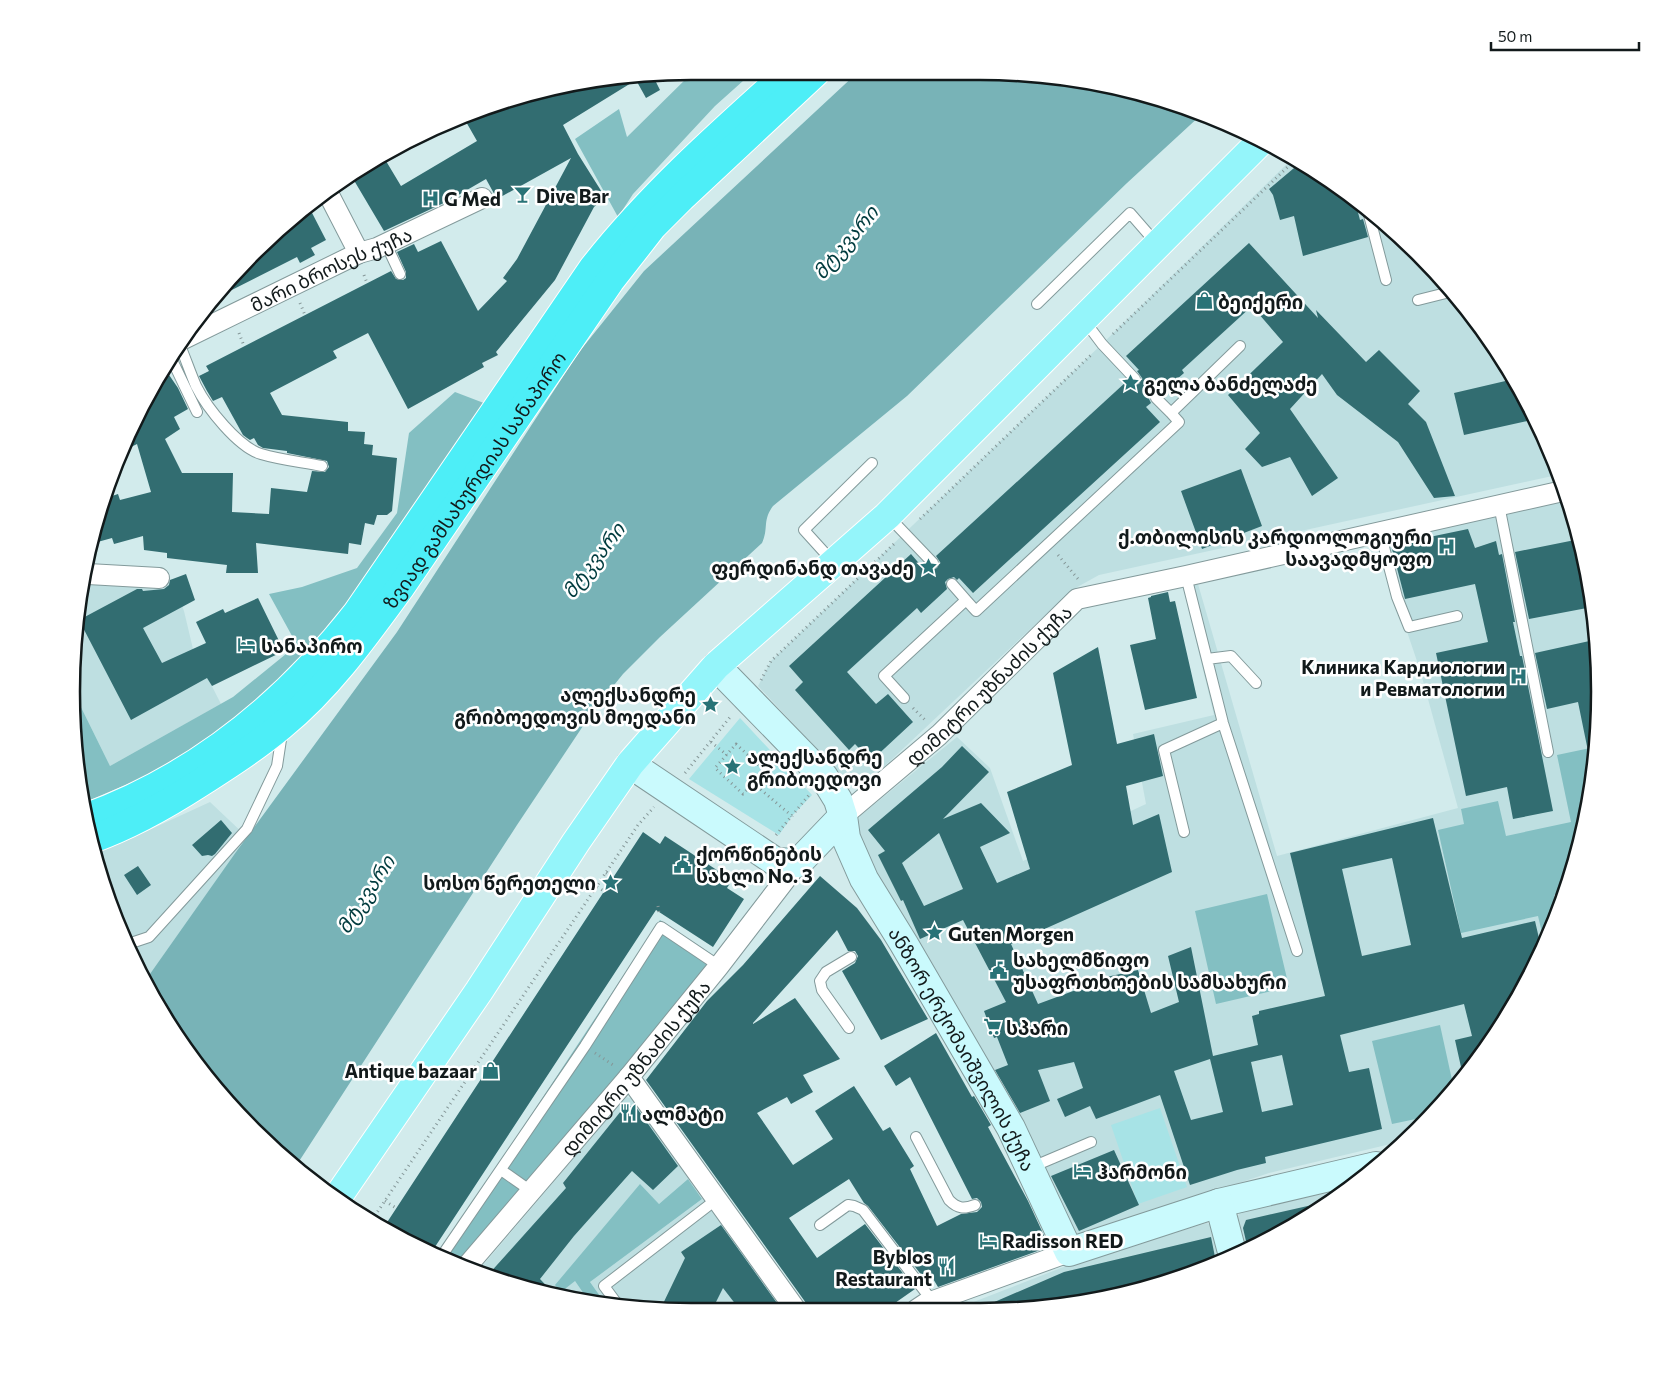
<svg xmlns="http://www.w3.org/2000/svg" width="1671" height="1383" viewBox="0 0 1671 1383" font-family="Commissioner,'Noto Sans Georgian',sans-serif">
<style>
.built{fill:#bedfe1}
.green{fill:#a7e3e6}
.forest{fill:#83bfc2}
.water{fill:#78b3b7}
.building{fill:#326d71;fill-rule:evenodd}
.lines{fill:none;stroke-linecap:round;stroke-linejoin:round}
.lane-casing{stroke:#839a9b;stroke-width:12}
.street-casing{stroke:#839a9b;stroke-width:22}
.secondary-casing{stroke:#839a9b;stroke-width:30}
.primary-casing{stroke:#fff;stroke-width:30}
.highway-casing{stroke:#fff;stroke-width:30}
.path{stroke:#859798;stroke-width:3;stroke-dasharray:1 4;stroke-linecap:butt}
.lane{stroke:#fff;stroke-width:10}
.street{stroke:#fff;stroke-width:20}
.secondary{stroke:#cafafd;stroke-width:28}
.primary{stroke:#94f5fa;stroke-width:28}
.highway{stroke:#4deef7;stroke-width:28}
.labels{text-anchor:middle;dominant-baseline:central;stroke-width:5;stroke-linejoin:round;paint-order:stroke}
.poi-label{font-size:19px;font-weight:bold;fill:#121a1b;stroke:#fff;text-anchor:start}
.street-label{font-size:19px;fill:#121a1b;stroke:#fff}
.water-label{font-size:20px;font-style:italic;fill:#003b3e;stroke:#fff}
.rim{fill:none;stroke:#121a1b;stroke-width:2.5}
</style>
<rect width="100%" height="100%" fill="#d2ebec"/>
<path class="built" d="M1292,159l32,17 94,77 77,94 41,70 21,58 -458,100 -27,15 -199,187 -16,4 -13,-3 -86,-92 13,-25 331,-317z
M1567,499l12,32 19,120 -4,122 -27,118 -51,111 -70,99 -43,40 -134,32 -194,65 -216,-385 -5,-22 6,-15 97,-79 33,31 33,93 123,-57 -13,-70 81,-19 -31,-128 15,-3 79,272 181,-48 -38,-138 -43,-127z
M172,579l12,32 9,38 28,55 -111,62 -34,-69 -3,-46 13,-68 71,2z
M210,802l37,35 -102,144 -10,-15 -38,-112z
M626,1097l9,2 153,211h-137l-46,-7 -15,-21 112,-83 -14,-20 -29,25 -19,-19 -65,96 13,19 -57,-9 -53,-20z
M1352,1187l-98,61 -11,4 -8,-30 5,-10z
M1207,1223l10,6 7,30 -84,32 -120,19h-67l131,-51z"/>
<path class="green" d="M740,718l72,77 -20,21 -13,19 -90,-56z
M1160,1108l27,79 -49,17 -27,-79z"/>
<path class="forest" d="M694,71l59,1 -38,34 -82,88 -15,23 -43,-78 44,-30 8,28z
M455,392l34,13 -178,247 -52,50 -91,65 -85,36 -7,-106 34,69 123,-69 64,-52 -28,-51 33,-7 55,-19 40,-55 12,-80z
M1595,747l-1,26 -27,118 -13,4 4,16 -14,30 -6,-25 -77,17 -23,-103 26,-6 -3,-15 37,-8 8,35 65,-14 -14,-67z
M1267,894l22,93 -73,17 -21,-93z
M660,920l56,37 -256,307 -22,-8z
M1440,1025l14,64 -8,12 -16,15 -38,8 -20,-83z
M688,1179l14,20 -112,83 15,21 -17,-3 -13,-19 -14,11 -6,-7 85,-101 19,20z"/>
<path class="water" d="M858,72l162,1 81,10 101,31 -75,69 -220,213 -134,110c-11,15 -4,22 -11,37l-102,94 -37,37 -30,37 -76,114 -221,341 -96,-97 -55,-88 91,-129 161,-220 182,-280 65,-81z"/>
<path class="building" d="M653,76l7,14 -14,8 -10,-18 -73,45 15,29 27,43 -11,10 -39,73 -59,72 2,3 -16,8 2,4 -76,42 -40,-76 -35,18 4,7 -67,35 12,22 66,7v9l17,1 -1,12 9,1 -1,10 25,3 -5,53 -5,4h-10l-3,10 -9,-2 -4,22 -12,-2 -1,11 -92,-11 2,30h-32l1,-8 -60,-7v-5l-23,-3 -1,-14 -29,8 -2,-6 -18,5 9,-44 15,-5 2,6 31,-8 -14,-48 -12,6 40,-81 13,19 10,21 -14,8 6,12 -15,10 17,34h51l-1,39 37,2 2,-26 36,4 5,-21 13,1 4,-5 -2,-6 -40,-8v-2l-24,-3 -5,-3 -4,-7 -4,2 -3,-2 -4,-3 -21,-38 -9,4 -6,-10 -8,-15 10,-5 -3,-5 185,-95 5,8 7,1 3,-2v-6l-9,-20 17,-8 4,8 23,-11 37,70 29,-30 -4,-3 14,-19 54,-101 -74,41 -11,-20 -38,22 -64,30 -32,-54 31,-21 18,30 76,-45 -12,-21 66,-28z
M1300,163l24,13 31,25 5,19 3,-1 5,18 -65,19 -9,-40 -14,4 -7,-25 -4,-6z
M310,209l16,31 -15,8 4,7 -15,8 -3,-6 -81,41 37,-45z
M1249,243l69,75 -2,-8 50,52 13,-12 41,41 -12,13 18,18 29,74 -21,2 -36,-56 -61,-47 -15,-21 -32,35 48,69 -26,18 -22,-39 -28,10 -17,-18 15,-16 -32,-38 55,-53 -31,-36 -70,64 2,3 -23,20 -6,-2 -4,3 -2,5 2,4 -5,4 14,15 -187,171 -14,-15 -2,2 -3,-3 -6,2 -3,3 2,7 -26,24 -4,-5 -70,64 29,32 12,-10 25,28 -42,39 -16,-17 -6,6 -54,-60 8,-8 -14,-16 122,-112 12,14 3,-3 6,5 5,-2 3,-6 -4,-6 191,-175 6,4 6,-1 3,-6 -5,-7 2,-1 -13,-14z
M1514,379l22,40 -72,16 -10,-42z
M1241,469l21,57 -60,23 -21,-58z
M1468,529l7,19 21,-7 3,14 3,-1 13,68h-2l7,34h2l31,155 -40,8 -6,-32 -41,9 -30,-143 52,-11 -13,-58 -70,15 -1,-4 -13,-50z
M1575,540l12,68 -58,11 -14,-67z
M186,574l9,26 -52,28 19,35 44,-20 -10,-21 27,-13 2,4 33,-15 26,53 -72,35 -5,-8 -76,42 -52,-100 58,-31h5l1,2 21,-2 5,-4 1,-5z
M1168,592l2,10 5,-1 22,97 -52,12 -15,-65 26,-6 -8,-41 3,-1v-1z
M1594,640l4,21 -3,95h-6l-11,-54 -31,7 -12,-56z
M1098,647l19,97 37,-10 9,42 -37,10 7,39 26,-11 13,58 -161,72 27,60 65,-24 -1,-2 36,-8 13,43 28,-11 -11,-46 23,-9 22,109 45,-11 -6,-29 7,-2v-3l66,-15 -35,-143 143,-35 29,120 73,-17 6,26 -25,55 -53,74 -8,-36 17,-4 -8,-32 -124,31 9,37 20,-4 13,61 -117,28 1,6 -29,7 -47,15 -30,-90 -64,24 -6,-13 -25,11 -8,-18 26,-11 -9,-26 -36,8 12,31 -30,12 -25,-43 13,-5 -11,-28 -3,1 -10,-27 22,-9 -43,-82 -43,19 -17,-39 -2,1 -23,-46 7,-4 -17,-21 74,-63 20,-21 27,26 -46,47 38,-16 29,30 -30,14 17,36 33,-14 -23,-77 65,-27 -19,-92zM939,833l24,56 -39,17 -22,-43zM1392,858l19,87 -49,11 -20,-87zM1282,1055l11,50 -31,7 -11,-50zM1210,1059l13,53 -32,8 -17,-49z
M221,820l11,13 -17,21 -3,2 -4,-1 -6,1 -10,-11z
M643,832l17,12 5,-8 67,44 -5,8 17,11 -31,48 -57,-37 -225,343 -14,-5 -33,-21z
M138,866l13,19 -14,10 -13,-20z
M820,876l37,32 24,32 47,79 -47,21 -39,-69 13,-8 3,-7 -3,-5h-7l-11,-21 -84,93v1l42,-26 45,61 -37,16 10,17 -22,12 -4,-7 -30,16 36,52 40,-26 -18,-28 39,-25 29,45 7,-4 24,39 -4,3 27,57 24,-12 16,-2 5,-5 -1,-5 -4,-4 -5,1 -62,-122 -14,9 -12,-20 52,-33 36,64 2,-1 17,29 -3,2 40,74 19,41 -4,7 -105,38 -6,-10 -6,4 -58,-75 -4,-3 -15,-24 -60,39 28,40 48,-34 50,65 -30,21h-77l-2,-7 -160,-223 61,-79 36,-36z
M625,1106l11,1 42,59 -25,24 -21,-19 -58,65 -34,43 15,16 -24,-4 -43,-16 78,-87 -3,-5z
M1114,1150l25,55 -60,26 -28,-55z
M1321,1203l1,3 -74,44 -5,-22 3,-8z
M721,1225l61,85h-42l-17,-22 -11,22h-52l25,-52 -4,-6z
M1211,1237l5,25 -76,29 -120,19h-44l88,-38z"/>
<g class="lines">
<defs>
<path id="lane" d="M1368,211l18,69
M386,244l14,30
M1418,300l32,-8
M1037,304l93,-91 27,31
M1084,320l18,24 33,35
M179,343c6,14 11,29 17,43 11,22 42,61 65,68 20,6 41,8 61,12
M171,358l26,54
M1156,398l15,15
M1499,505l49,247
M889,517l44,46
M1380,532l17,65 12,30 48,-11
M833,562l-29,-32 68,-67
M1186,576l37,147 74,228
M952,584l14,16
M1207,659l24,-3 25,27
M904,698l-20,-22 82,-76 10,11 203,-189 -8,-9 69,-67
M1184,832l-20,-82 59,-27
M128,944l21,-7 98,-108 30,-63 5,-33
M849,1028l-27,-38 -2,-9 6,-9 25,-15
M916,1137l33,63c9,9 15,9 26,5
M1032,1167l59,-25
M501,1170l30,21
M820,1225l28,-20 6,1 9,4 70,92
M441,1257l144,-211 76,-119 58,39
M618,1305l-14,-19 113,-87"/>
<g id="street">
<path d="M329,195l30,58"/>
<path id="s1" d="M181,340l178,-87 18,-5 105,-50"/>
<path d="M88,574l71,4"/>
<path id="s2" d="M843,816l96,-81 138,-136 109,-23 377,-85"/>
<path d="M629,1077l167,233"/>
<path id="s3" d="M467,1266l162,-189 90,-111 79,-103"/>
<path d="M916,1310l9,-6 144,-52"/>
</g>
<g id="secondary">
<path id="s4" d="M716,666l108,111 14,23 5,16 3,22 18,41 40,65 107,184 58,124 150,-49 157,-37"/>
<path d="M630,764l146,98 22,1 45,-47"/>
<path d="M1219,1203l14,53"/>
</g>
<path id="primary" d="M337,1198l142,-207 97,-149 54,-78 86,-98 171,-150 373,-374"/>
<g id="highway">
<path d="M85,818c110,-40 200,-113 272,-205l236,-345c56,-71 122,-130 189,-190"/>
<path id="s5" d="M92,839c39,-14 74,-34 108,-56 28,-18 56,-36 81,-57 47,-38 84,-90 119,-138l210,-307 43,-55 28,-28 135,-126"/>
</g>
</defs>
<use href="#lane" class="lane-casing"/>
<use href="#street" class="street-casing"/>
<use href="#secondary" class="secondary-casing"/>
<use href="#primary" class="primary-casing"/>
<use href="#highway" class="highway-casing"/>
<path class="path" d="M364,275l3,8
M300,303l5,12
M239,333l5,13
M1113,334l182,-174
M920,519l172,-165
M1058,555l20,24
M761,680l10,-19 124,-118
M913,708l13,13
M711,742l16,13
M736,744l28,26 -21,24 -28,-26z
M685,773l46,-57
M753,783l39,33
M776,835l33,-40
M606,873l7,4
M597,887l7,4
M658,906l1,8
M595,1053l18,12
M385,1201l11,7
M375,1216l11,7
M372,1220l266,-395 16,-18"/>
<use href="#lane" class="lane"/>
<use href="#street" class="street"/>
<use href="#secondary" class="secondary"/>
<use href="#primary" class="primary"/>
<use href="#highway" class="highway"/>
</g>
<defs>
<symbol id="bar-bare" viewBox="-9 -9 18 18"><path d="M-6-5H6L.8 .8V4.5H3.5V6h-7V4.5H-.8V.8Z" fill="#297377" stroke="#fff" stroke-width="2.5" paint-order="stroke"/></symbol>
<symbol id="hospital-bare" viewBox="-9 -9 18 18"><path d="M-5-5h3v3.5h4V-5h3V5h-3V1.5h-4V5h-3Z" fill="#297377" stroke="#fff" stroke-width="2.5" paint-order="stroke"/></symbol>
<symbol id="shop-bare" viewBox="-9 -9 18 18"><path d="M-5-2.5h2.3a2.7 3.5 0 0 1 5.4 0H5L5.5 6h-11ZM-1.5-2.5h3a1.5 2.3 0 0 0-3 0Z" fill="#297377" stroke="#fff" stroke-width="2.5" paint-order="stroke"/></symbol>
<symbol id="sight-bare" viewBox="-9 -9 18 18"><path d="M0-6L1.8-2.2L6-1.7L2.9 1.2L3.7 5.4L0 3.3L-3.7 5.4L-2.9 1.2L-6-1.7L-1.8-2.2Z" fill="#297377" stroke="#fff" stroke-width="2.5" paint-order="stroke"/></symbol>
<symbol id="hotel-bare" viewBox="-9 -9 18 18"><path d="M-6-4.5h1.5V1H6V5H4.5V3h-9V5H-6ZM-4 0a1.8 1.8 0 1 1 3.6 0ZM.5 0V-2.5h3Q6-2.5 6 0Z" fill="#297377" stroke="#fff" stroke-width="2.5" paint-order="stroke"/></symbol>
<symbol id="civic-bare" viewBox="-9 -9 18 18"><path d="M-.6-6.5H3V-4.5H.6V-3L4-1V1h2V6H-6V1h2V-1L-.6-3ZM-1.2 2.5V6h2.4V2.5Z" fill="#297377" stroke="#fff" stroke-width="2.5" paint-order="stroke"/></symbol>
<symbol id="supermarket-bare" viewBox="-9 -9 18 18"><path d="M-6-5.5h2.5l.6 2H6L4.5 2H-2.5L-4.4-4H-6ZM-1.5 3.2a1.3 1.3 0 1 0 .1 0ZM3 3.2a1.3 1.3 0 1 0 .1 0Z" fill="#297377" stroke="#fff" stroke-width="2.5" paint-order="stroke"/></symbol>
<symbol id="restaurant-bare" viewBox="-9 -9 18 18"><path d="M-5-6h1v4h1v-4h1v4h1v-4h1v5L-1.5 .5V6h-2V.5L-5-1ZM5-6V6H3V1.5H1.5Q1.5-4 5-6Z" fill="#297377" stroke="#fff" stroke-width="2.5" paint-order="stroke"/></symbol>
</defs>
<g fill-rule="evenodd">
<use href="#bar-bare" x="510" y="182" width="25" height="25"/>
<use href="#hospital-bare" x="418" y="186" width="25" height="25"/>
<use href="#shop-bare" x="1192" y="288" width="25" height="25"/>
<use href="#sight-bare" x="1118" y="370" width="25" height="25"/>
<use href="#hospital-bare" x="1434" y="534" width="25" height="25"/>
<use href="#sight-bare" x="916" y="554" width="25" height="25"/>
<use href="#hotel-bare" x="234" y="632" width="25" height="25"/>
<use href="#hospital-bare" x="1506" y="664" width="25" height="25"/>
<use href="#sight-bare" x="698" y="692" width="25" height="25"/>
<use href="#sight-bare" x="720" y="754" width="25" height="25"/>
<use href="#civic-bare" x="670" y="852" width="25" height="25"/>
<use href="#sight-bare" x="598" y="870" width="25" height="25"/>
<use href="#sight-bare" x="922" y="920" width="25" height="25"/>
<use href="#civic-bare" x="986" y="958" width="25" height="25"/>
<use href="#supermarket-bare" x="980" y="1014" width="25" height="25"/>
<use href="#shop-bare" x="478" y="1058" width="25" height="25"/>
<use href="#restaurant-bare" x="616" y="1100" width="25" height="25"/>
<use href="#hotel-bare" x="1070" y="1158" width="25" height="25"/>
<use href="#hotel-bare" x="976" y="1228" width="25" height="25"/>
<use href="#restaurant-bare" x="934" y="1254" width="25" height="25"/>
</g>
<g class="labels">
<g class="poi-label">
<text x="536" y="195">Dive Bar</text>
<text x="444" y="198">G Med</text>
<text x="1218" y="301">ბეიქერი</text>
<text x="1144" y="383">გელა ბანძელაძე</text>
<text x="1432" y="536" text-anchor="end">ქ.თბილისის კარდიოლოგიური<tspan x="1432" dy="22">საავადმყოფო</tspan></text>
<text x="914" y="567" text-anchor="end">ფერდინანდ თავაძე</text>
<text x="261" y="645">სანაპირო</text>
<text x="1505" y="666" text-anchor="end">Клиника Кардиологии<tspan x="1505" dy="22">и Ревматологии</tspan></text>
<text x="696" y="694" text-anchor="end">ალექსანდრე<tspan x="696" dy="22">გრიბოედოვის მოედანი</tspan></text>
<text x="747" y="756">ალექსანდრე<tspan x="747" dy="22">გრიბოედოვი</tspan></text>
<text x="696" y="853">ქორწინების<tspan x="696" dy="22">სახლი No. 3</tspan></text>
<text x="596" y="882" text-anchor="end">სოსო წერეთელი</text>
<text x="948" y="933">Guten Morgen</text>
<text x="1013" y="959">სახელმწიფო<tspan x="1013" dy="22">უსაფრთხოების სამსახური</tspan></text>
<text x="1006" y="1027">სპარი</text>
<text x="477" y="1070" text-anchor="end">Antique bazaar</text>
<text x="642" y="1113">ალმატი</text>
<text x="1097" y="1171">ჰარმონი</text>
<text x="1002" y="1240">Radisson RED</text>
<text x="932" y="1256" text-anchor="end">Byblos<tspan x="932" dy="22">Restaurant</tspan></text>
</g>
<g class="street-label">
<text stroke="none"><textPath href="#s1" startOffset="166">მარი ბროსეს ქუჩა</textPath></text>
<text stroke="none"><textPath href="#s5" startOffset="535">ზვიად გამსახურდიას სანაპირო</textPath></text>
<text stroke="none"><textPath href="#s2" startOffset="196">დიმიტრი უზნაძის ქუჩა</textPath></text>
<text stroke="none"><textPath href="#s4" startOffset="462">ანზორ ერქომაიშვილის ქუჩა</textPath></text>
<text stroke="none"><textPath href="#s3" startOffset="260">დიმიტრი უზნაძის ქუჩა</textPath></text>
</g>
<g class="water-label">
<text transform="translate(845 242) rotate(-50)">მტკვარი</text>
<text transform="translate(593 560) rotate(-53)">მტკვარი</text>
<text transform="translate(365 894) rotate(-57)">მტკვარი</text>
</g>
</g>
<path d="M0 0H1671V1383H0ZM691 80H980A611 611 0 0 1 1591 691V692A611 611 0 0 1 980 1303H691A611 611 0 0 1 80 692V691A611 611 0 0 1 691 80Z" fill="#fff" fill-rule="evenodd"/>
<path class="rim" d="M691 80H980A611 611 0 0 1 1591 691V692A611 611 0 0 1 980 1303H691A611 611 0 0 1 80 692V691A611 611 0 0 1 691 80Z"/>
<path d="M1491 42v8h148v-8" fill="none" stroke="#121a1b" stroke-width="2.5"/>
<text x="1498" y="42" font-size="15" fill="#121a1b" stroke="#ffffff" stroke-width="4" paint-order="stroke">50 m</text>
</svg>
